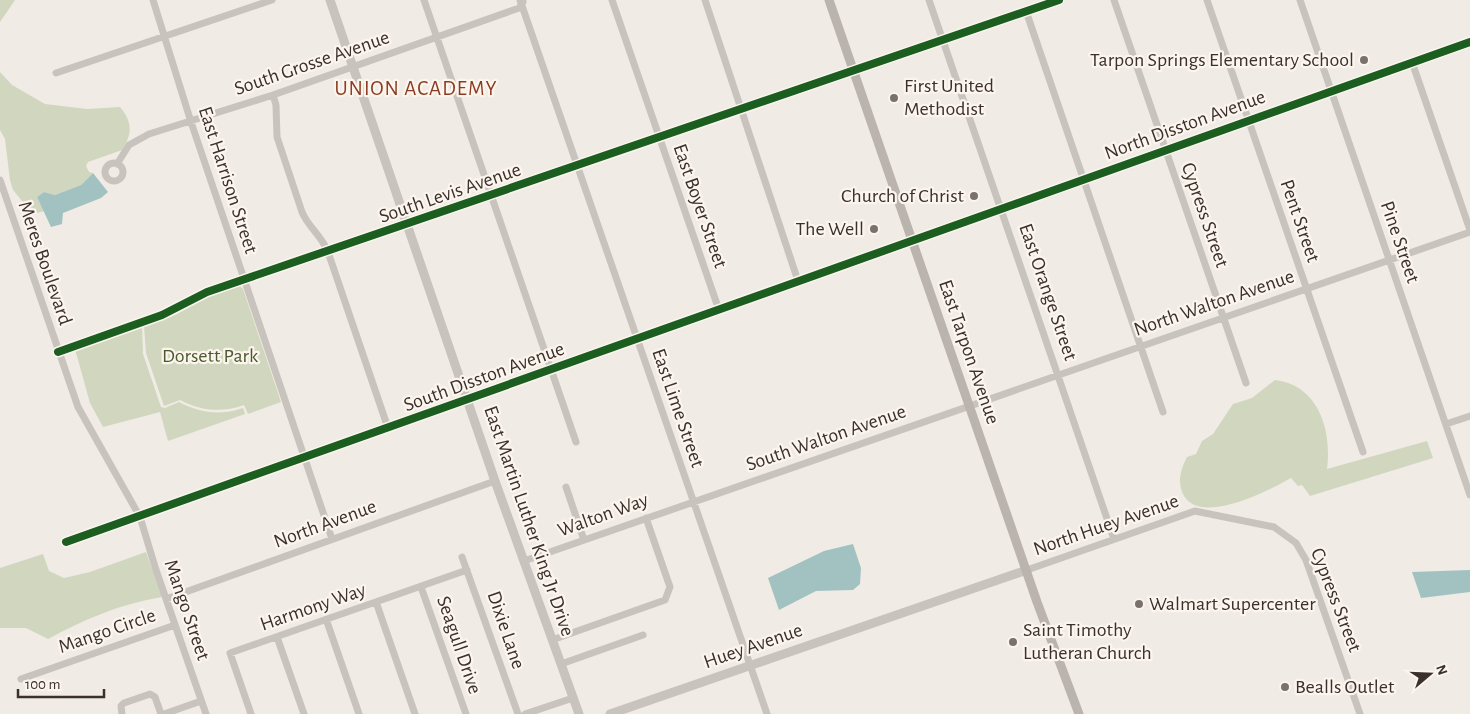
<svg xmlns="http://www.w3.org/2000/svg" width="1470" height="714" viewBox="0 0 1470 714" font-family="'Alegreya Sans',sans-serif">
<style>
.green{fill:#d1d6bf}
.water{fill:#a1c2c1}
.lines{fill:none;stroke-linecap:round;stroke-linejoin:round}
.minor{stroke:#c9c3be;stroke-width:7}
.tertiary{stroke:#c9c3be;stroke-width:9}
.secondary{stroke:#bab3ae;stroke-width:9}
.cycleway-casing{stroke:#fbf5ee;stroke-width:11}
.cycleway{stroke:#1b5e20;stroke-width:8}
.poi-dot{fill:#7a716c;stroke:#fbf5ee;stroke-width:2}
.labels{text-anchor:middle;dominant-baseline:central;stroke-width:4.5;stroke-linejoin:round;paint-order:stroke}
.poi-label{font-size:20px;fill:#3b302b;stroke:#fbf5ee;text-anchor:start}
.street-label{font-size:20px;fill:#3b302b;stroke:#fbf5ee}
.park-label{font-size:20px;fill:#4a5a2e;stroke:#fbf5ee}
.neighbourhood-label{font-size:21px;letter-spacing:1px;fill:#8c3b22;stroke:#fbf5ee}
</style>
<rect width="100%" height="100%" fill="#f0ebe5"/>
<path class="green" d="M0,0h15l-15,22z
M0,72l12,13 33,19 42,5 33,-2c12,14 13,27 2,43l-34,12 -2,4 3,6 4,1 -12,12 -26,10 -11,-3 -7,5 7,14 -7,2 -15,-12 -9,-11 -3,-10 -5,-41 -5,-9z
M240,286l3,3 38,113 -33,12 -4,-9c-23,8 -43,6 -64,-5l-16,6 -18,-53 -2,-27 31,-11 33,-18z
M142,325l1,29 18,53 4,1 14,-6c21,11 41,14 64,6l2,6 -77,27 -8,-29 -57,15 -13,-24 -15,-54z
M1275,380c44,5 57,51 52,89l100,-28 6,17 -123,38 -8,-11 -4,1 -7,-8c-23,13 -92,49 -108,16 -6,-13 -2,-25 4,-37l9,-3 6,-13 11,-7 20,-30 19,-6z
M146,552l16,45c-42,7 -77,22 -114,42l-22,-11h-26v-60l43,-14 6,17 15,7 26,-6z"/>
<path class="water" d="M93,173l15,19 -7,6 -38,15 -1,11 -11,3 -14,-30 7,-5 11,3 26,-10z
M853,544l8,24 -1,16 -7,6 -37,1 -37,19 -11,-32 56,-27z
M1470,570v22l-49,6 -9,-26z"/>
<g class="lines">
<path class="minor" d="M153,0l38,122 141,417
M424,0l152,442
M520,0l247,714
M612,0l107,310
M705,0l93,281
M929,0l185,539
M1114,0l132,383
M1207,0l156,452
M1300,0l170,495
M1026,11l137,401
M1412,62l58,168
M56,73l216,-73
M273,95l3,10 1,32 25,75c6,15 20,24 26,40l60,176
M105 172a9 9 0 1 1 18 0a9 9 0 1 1-18 0Z
M117,164l12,-19 20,-11 124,-39 246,-87 4,-6
M0,180l78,227 62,110 16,53 50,144
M58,352l104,-37 45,-23 852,-292
M1446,424l24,-8
M566,487l18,53
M66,542l1404,-500
M462,557l56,157
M524,561l946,-329
M1027,570l168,-59 79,16 22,16 10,17 54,154
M421,587l45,127
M166,599l329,-118
M376,602l39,112
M326,619l33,95
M277,637l27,77
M552,640l113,-40 5,-13 -24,-69
M561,664l82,-29
M21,679l154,-54
M122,714l-1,-8 3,-3 26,-9 5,3 6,17
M164,714l37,-13
M251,714l-21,-61 237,-83
M525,714l48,-16"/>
<path class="tertiary" d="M330,0l165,481 84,233
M610,714l417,-144"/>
<path class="secondary" d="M829,0l208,602 42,112"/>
<defs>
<path id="cycleway" d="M58,352l104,-37 45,-23 852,-292
M66,542l1404,-500"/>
</defs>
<use href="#cycleway" class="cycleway-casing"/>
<use href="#cycleway" class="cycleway"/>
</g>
<g class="poi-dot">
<circle cx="1364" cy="60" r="5"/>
<circle cx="894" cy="98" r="5"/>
<circle cx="974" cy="196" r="5"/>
<circle cx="874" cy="229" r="5"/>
<circle cx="1139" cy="604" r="5"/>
<circle cx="1013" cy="642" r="5"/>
<circle cx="1285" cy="687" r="5"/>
</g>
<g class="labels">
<g class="poi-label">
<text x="1354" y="60" text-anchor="end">Tarpon Springs Elementary School</text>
<text x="904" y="86">First United<tspan x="904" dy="23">Methodist</tspan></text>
<text x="964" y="196" text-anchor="end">Church of Christ</text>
<text x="864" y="229" text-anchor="end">The Well</text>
<text x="1149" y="604">Walmart Supercenter</text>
<text x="1023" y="630">Saint Timothy<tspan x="1023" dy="23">Lutheran Church</tspan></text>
<text x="1295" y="687">Bealls Outlet</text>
</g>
<g class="street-label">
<text transform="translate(312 63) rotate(-19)">South Grosse Avenue</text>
<text transform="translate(1185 125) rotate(-20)">North Disston Avenue</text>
<text transform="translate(228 180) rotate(72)">East Harrison Street</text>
<text transform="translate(450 193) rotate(-19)">South Levis Avenue</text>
<text transform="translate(700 206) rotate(71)">East Boyer Street</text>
<text transform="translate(1205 215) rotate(71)">Cypress Street</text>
<text transform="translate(1300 221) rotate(71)">Pent Street</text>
<text transform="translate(1400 242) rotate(71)">Pine Street</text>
<text transform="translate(45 263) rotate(71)">Meres Boulevard</text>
<text transform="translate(1048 292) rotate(71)">East Orange Street</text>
<text transform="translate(1214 303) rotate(-19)">North Walton Avenue</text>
<text transform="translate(969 352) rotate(71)">East Tarpon Avenue</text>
<text transform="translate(484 377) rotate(-20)">South Disston Avenue</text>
<text transform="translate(678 408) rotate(71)">East Lime Street</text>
<text transform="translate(826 438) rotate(-19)">South Walton Avenue</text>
<text transform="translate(603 515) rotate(-20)">Walton Way</text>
<text transform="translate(529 521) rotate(71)">East Martin Luther King Jr Drive</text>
<text transform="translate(325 524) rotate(-20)">North Avenue</text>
<text transform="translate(1106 525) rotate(-19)">North Huey Avenue</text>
<text transform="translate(1336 600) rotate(69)">Cypress Street</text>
<text transform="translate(313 607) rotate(-19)">Harmony Way</text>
<text transform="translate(187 610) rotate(71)">Mango Street</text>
<text transform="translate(506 630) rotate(71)">Dixie Lane</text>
<text transform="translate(107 631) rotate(-19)">Mango Circle</text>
<text transform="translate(459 645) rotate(71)">Seagull Drive</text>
<text transform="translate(753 646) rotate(-19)">Huey Avenue</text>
</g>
<g class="park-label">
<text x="210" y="356">Dorsett Park</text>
</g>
<g class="neighbourhood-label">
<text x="416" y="88">UNION ACADEMY</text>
</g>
</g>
<g transform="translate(1430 674) rotate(71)" stroke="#fbf5ee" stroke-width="4" paint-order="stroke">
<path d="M0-4L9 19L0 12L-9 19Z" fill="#3b302b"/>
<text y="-8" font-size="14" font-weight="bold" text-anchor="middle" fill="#3b302b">N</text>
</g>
<path d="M18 689v8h86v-8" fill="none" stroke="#3b302b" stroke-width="2.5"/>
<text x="25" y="689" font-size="15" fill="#3b302b" stroke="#fbf5ee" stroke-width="4" paint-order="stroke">100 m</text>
</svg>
